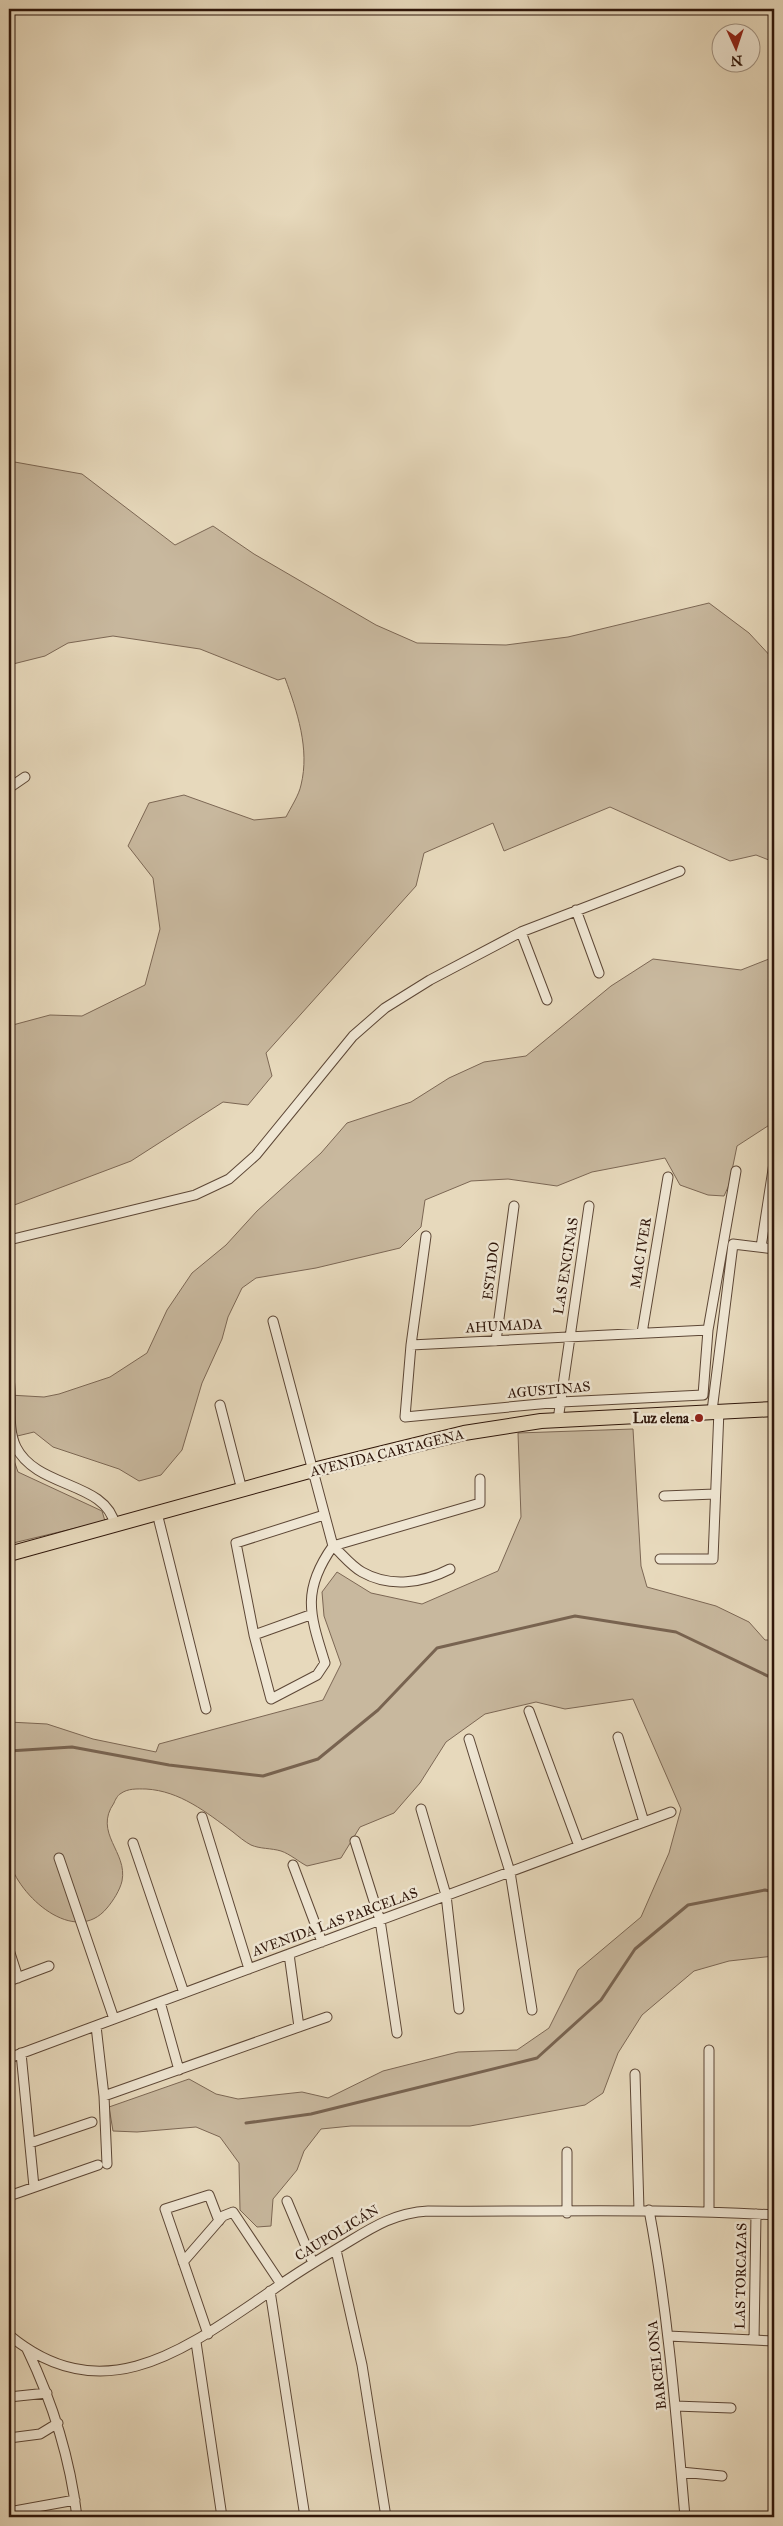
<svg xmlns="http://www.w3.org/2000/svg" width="783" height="2526" viewBox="0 0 783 2526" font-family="'IM FELL Great Primer',serif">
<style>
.green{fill:#c8b89e;stroke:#7c6754}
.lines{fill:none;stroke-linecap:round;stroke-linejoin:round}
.stream{stroke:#786350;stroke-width:3}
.street-casing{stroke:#5d4736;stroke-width:11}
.primary-casing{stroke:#2f160a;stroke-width:16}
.street{stroke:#efe6d3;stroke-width:9}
.primary{stroke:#e7d9bc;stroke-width:14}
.poi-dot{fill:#8f2418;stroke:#efe6d3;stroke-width:2}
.labels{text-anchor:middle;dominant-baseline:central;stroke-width:5;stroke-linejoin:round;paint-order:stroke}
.street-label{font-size:14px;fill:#2f160a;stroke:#efe6d3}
.poi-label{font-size:14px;font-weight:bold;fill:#2f160a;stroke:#efe6d3;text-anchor:end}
</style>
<rect width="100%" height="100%" fill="#e7d9bc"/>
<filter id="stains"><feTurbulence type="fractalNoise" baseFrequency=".004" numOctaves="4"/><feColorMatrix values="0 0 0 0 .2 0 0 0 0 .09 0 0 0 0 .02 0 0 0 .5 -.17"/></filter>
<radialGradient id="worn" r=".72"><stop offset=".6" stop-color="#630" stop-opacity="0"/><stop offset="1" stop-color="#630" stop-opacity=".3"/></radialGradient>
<path class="green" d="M9,461l73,13 93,71 38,-19 41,28 122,71 41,18 89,2 62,-8 141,-34 40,30 25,27v202l-18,-7 -26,6 -120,-54 -106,44 -11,-28 -69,30 -8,33 -150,167 6,23 -24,29 -25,-3 -92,59 -122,46v-181l41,-11 32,1 63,-31 15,-56 -7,-51 -25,-32 21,-43 35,-8 70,25 32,-3c5,-10 13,-22 15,-32 9,-36 -4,-74 -16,-107l-7,2 -78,-31 -87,-13 -45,7 -23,13 -36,9z
M774,957v165l-37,24 -8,39 -5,11 -16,-1 -28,-10 -15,-27 -73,14 -35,14 -49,-7 -37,2 -46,19 -4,27 -21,21 -84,20 -60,10 -14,10 -14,29 -6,22 -20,44 -20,67 -21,25 -22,6 -20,-12 -66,-22 -19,-15 -25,6v-43l35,2 15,-3 51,-17 37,-24 20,-43 25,-37 34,-28 31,-34 64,-58 26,-30 64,-21 38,-24 35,-16 42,-6 85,-70 42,-27 88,11z
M633,1429l8,137 6,21 69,19 33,16 16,18h9v316l-45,5 -35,10 -52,44 -24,38 -15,40 -18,12 -115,21h-119l-30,3 -17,22 -7,19 -24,29 -2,27 -14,1 -17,-17 -1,-47 -19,-26 -24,-10 -59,5 -24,-1 -4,-24 80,-28 27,15 22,5 64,-7 26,6 55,-27 75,-19 59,-2 32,-22 29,-58 63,-53 28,-64 12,-44 -48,-110 -68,10 -29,-7 -51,12 -39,28 -26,41 -26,30 -34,14 -19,31 -34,8c-8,-4 -17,-12 -26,-15 -10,-3 -21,-2 -30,-6 -6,-3 -13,-9 -18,-13 -27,-20 -53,-41 -87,-43 -9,0 -18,-1 -26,5 -2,1 -5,6 -6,9 -21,30 14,49 8,78 -2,9 -9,20 -15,27 -32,39 -89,-12 -98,-48v-138l38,2 46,15 63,13 3,-8 164,-44 18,-36 -17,-48 -2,-24 15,-20 34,21 51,11 76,-33 23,-54 -3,-84z
M9,1446l9,26 84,39 3,10 -96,23z"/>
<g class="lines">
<path class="stream" d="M9,1751l63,-4 97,18 94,11 55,-17 60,-49 59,-62 138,-32 101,16 98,47
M246,2123l65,-9 226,-56 64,-58 34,-51 53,-44 77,-15 9,2"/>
<defs>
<path id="street" d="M9,788l16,-11
M576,910l23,63
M521,932l26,68
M426,1236l-15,109 297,-15
M9,1240l186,-45 34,-16 27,-24 97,-119 32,-28 45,-28 91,-48 159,-61
M761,1247l13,-84
M273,1321l60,225c-32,45 -23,69 -8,117l-8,12 -46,24 -17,-64 -18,-92 88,-28
M642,1333l26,-156
M496,1341l18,-135
M411,1345l-6,72 156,-15 142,-7 5,-65 28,-159
M9,1379c4,23 -3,47 7,68 21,42 90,34 99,78
M220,1405l22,85
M712,1411l21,-167 41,5
M558,1420l31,-214
M664,1496l51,-2
M157,1513l49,196
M333,1546l147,-43v-24
M333,1546c9,8 18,20 29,26 28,16 61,11 88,-3
M660,1559h53l6,-149
M254,1635l56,-20
M529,1711l50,135
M618,1737l26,85
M469,1739l41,133 22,138
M421,1809l25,86 13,114
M202,1817l47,152
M355,1841l25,79 17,113
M133,1843l51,150
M59,1858l55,161
M293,1865l29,77
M9,1950l9,28
M289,1954l10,73
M9,1981l40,-15
M160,2002l19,68
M96,2026l8,70 3,68
M709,2050v161
M21,2053l13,134
M9,2058l662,-246
M635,2074l4,136
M104,2096l223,-79
M30,2143l62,-21
M567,2152v61
M9,2196l89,-31
M287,2201l26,62
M649,2210c19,101 27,205 36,307
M336,2250l26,115 24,152
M183,2262l40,-46 10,-4 48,72
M270,2291l35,226
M208,2334l-43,-125 44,-14 10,26
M9,2335c95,79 179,12 262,-44 21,-15 42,-28 64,-41 31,-18 55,-37 93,-39 115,1 231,-3 346,4
M668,2336l106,5
M754,2340l2,-126
M196,2342l26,175
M27,2349c26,54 43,109 50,168
M9,2397l38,-4
M675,2406l56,2
M9,2438l31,-4 18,-11
M681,2472l41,4
M9,2512l66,-12"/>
<path id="primary" d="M9,1554l304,-84 151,-37 77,-12 233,-12"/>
</defs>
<use href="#street" class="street-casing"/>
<use href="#primary" class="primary-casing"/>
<use href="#street" class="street"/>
<use href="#primary" class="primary"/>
</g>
<circle class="poi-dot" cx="699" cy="1418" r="5"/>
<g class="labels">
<g class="street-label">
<text transform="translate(641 1253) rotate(-81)">MAC IVER</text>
<text transform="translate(566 1266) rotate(-81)">LAS ENCINAS</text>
<text transform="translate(491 1271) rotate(-83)">ESTADO</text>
<text transform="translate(504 1326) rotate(-3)">AHUMADA</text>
<text transform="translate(549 1390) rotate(-5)">AGUSTINAS</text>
<text transform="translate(387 1453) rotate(-14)">AVENIDA CARTAGENA</text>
<text transform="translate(335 1922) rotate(-20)">AVENIDA LAS PARCELAS</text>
<text transform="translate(337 2233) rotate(-31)">CAUPOLICÁN</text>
<text transform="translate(741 2276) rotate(-89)">LAS TORCAZAS</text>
<text transform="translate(657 2365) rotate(-96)">BARCELONA</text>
</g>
<g class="poi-label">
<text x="689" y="1418">Luz elena</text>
</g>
</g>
<rect width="783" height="2526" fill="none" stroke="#e7d9bc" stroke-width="30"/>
<rect x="10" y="10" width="763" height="2506" fill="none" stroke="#2f160a" stroke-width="2.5"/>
<rect x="15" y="15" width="753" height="2496" fill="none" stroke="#2f160a"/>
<g transform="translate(736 48) rotate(177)"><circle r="24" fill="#efe6d3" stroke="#a29383"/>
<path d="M0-4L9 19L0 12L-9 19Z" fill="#8f2418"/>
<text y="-8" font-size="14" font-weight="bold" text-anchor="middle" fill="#2f160a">N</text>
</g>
<rect width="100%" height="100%" filter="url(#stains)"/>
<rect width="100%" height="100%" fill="url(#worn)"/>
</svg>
